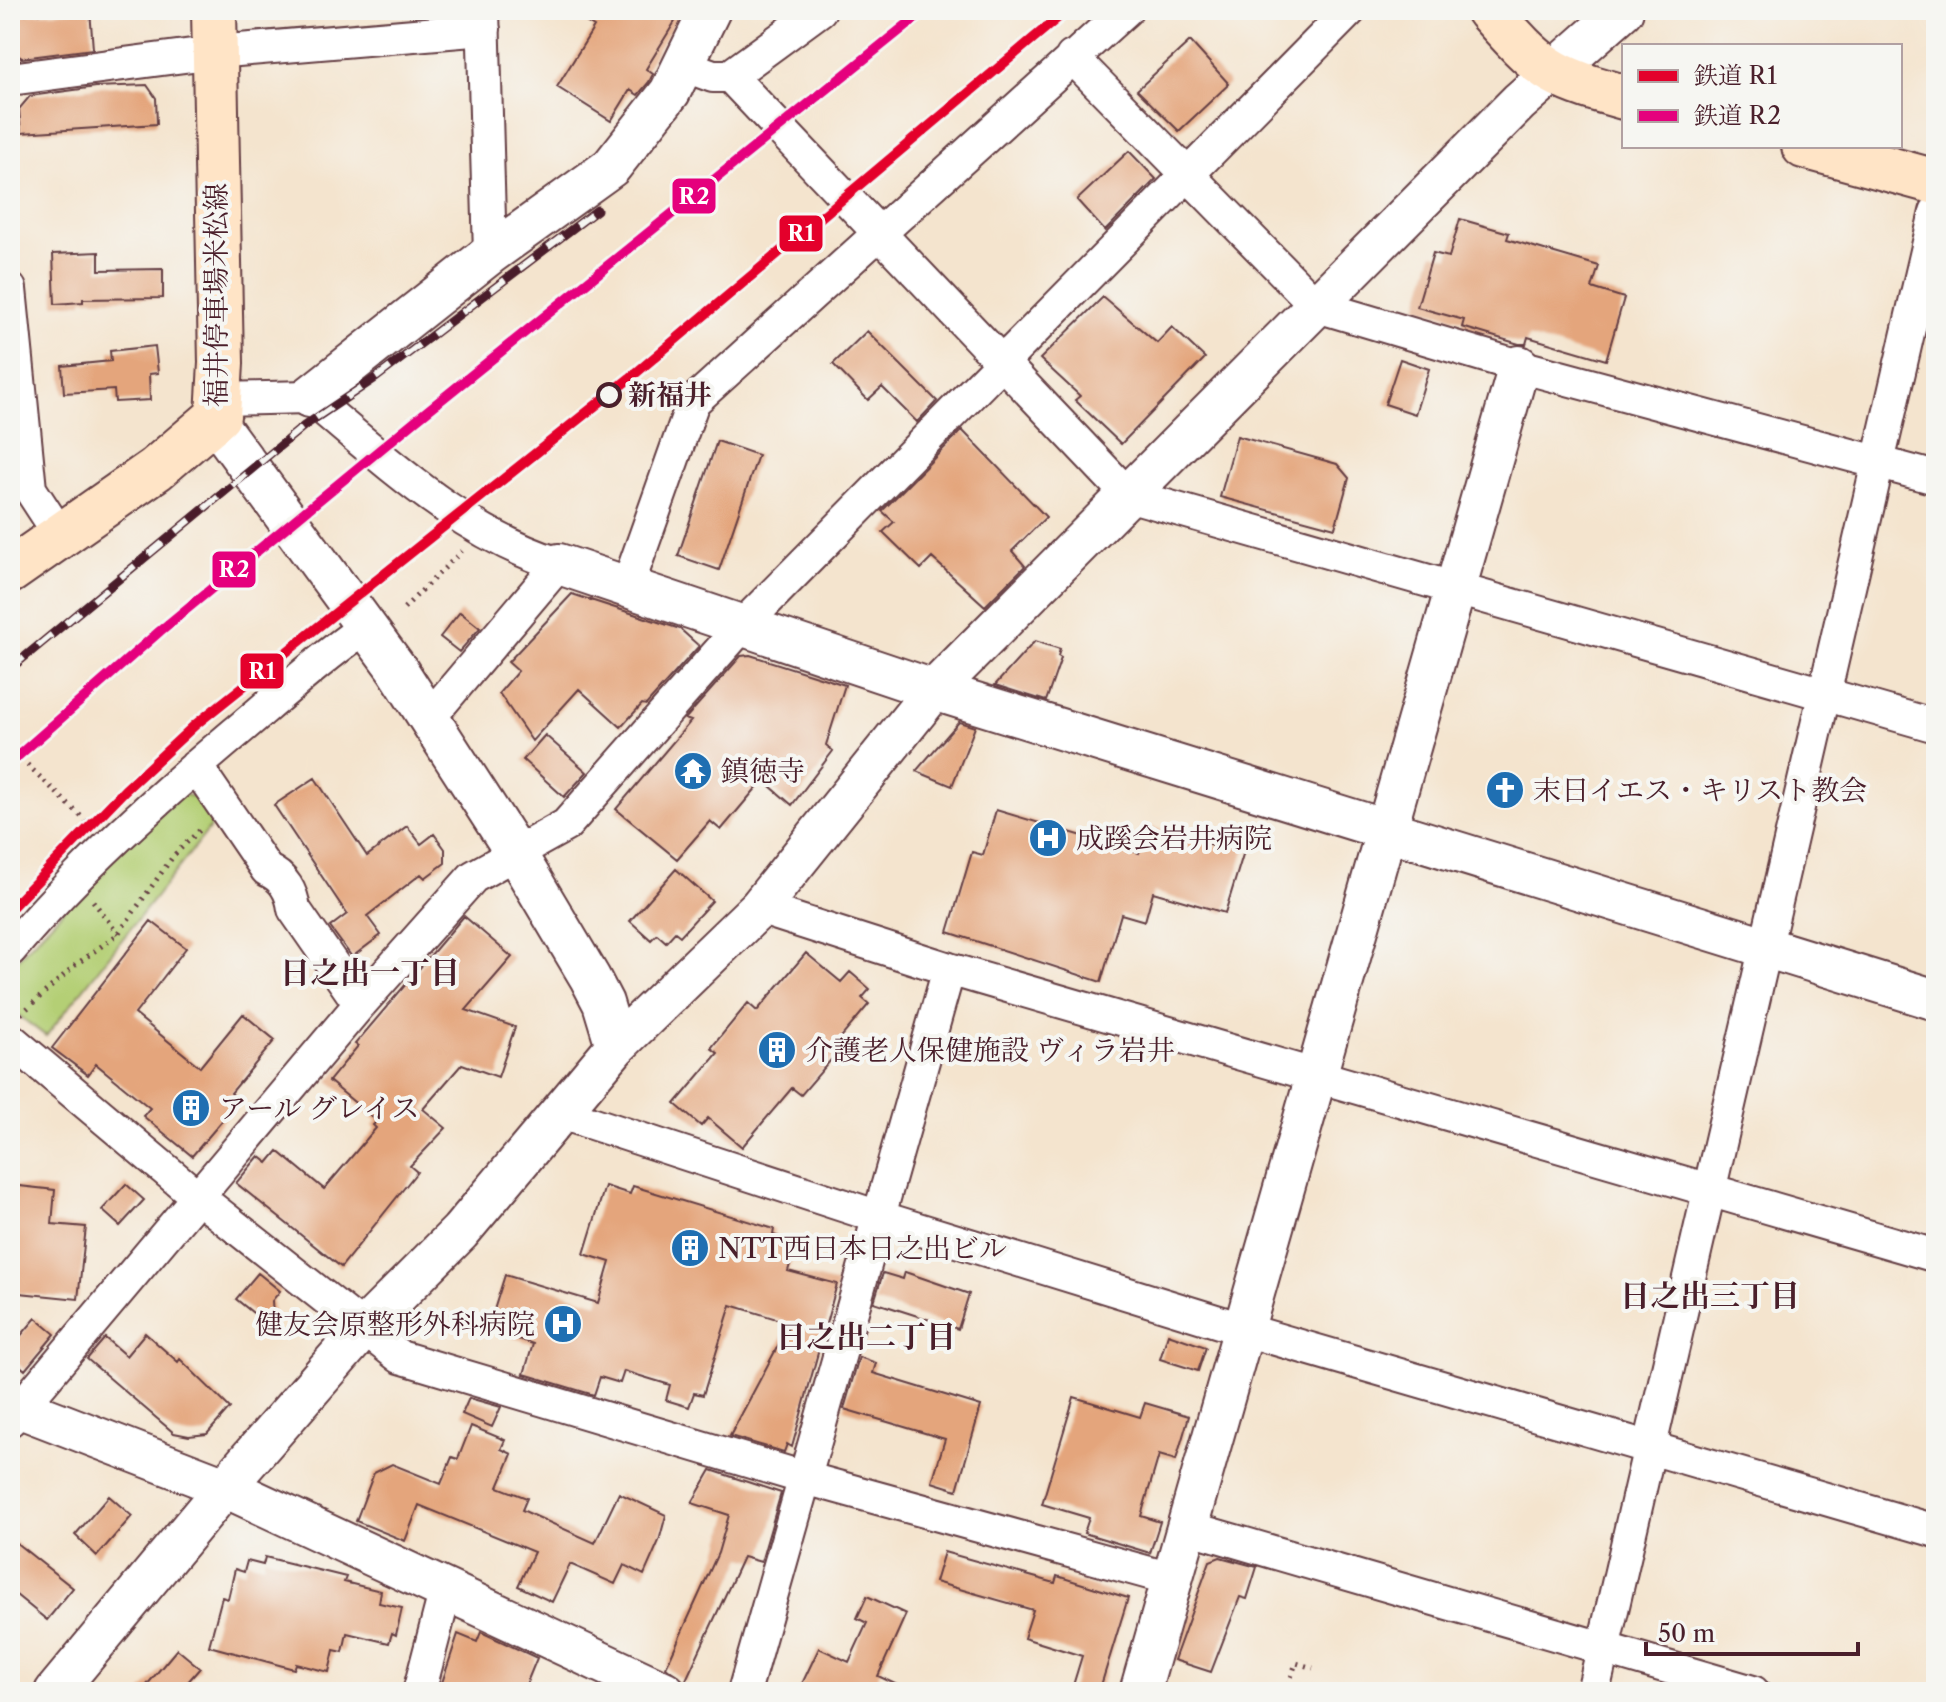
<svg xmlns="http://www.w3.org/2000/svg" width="1946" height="1702" viewBox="0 0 1946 1702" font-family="'Libre Caslon Text','Noto Serif JP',serif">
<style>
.green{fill:#b4cf75;stroke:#7f7750;stroke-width:2}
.building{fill:#e4a57b}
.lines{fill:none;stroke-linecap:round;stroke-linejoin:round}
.minor-casing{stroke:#643d43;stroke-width:36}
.tertiary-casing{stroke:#643d43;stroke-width:44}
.secondary-casing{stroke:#643d43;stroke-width:48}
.path{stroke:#643d43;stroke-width:5;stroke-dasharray:2 6;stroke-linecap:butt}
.minor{stroke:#fff;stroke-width:32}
.tertiary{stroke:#fff;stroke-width:40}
.secondary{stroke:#ffe4c6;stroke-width:44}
.rail-casing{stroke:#4a1f2b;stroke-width:9}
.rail{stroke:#f6f6f2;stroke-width:6;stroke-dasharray:18;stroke-linecap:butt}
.rail-1-casing{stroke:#f6f6f2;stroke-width:16}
.rail-2-casing{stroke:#f6f6f2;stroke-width:16}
.rail-1{stroke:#e4002b;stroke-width:10}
.rail-2{stroke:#e5007d;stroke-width:10}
.stop-dot{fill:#f6f6f2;stroke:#4a1f2b;stroke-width:4}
.labels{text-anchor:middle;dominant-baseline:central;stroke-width:8;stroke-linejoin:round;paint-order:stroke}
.street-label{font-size:28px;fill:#4a1f2b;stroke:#f6f6f2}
.stop-label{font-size:28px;font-weight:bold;fill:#4a1f2b;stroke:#f6f6f2;text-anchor:start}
.poi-label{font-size:28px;fill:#4a1f2b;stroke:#f6f6f2;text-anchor:start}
.neighbourhood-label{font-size:30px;font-weight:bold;fill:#4a1f2b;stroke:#f6f6f2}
.line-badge{stroke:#f6f6f2;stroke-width:3}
.badge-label{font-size:22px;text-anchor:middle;font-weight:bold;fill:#fff}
</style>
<rect width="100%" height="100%" fill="#f6f6f2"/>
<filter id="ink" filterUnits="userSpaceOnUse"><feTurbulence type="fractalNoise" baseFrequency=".0125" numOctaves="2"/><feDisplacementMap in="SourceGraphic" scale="16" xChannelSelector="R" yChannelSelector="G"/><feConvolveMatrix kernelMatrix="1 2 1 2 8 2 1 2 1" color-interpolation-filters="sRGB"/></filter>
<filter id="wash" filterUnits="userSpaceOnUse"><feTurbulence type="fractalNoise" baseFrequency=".006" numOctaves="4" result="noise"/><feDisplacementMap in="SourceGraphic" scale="32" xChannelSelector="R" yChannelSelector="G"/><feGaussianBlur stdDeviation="1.8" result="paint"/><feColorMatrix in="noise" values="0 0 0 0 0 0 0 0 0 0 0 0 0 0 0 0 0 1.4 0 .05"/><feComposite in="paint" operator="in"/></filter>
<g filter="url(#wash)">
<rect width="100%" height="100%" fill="#f4e4ce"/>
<path class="green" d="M182,794l21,5 13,21 -170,216 -36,-27v-42l99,-106z"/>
<g id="blocks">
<path class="building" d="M90,10l3,39 -71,9 -6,-4 -4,-39z
M566,10h116l-36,59 7,5 -4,8 -11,13 -8,-5 -19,31 -54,-34 37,-60z
M1190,41l39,43 -50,47 -42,-41z
M147,85l9,13 1,26 -136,9 -2,-24 11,-13 66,-9z
M1129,151l27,28 -51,52 -28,-31z
M1460,219l49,14 -2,6 92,27 -7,22 32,10 -18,62 -78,-23 -2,7h-7l-57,-17 2,-7 -47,-13 16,-54 16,4z
M99,252v18l64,-1v29l-80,1v3l-28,2 -2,-50z
M1103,297l54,46 15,-16 33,31 -84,86 -46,-44 5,-4 -40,-37z
M867,331l70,70 -20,21 -35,-35 -14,13 -35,-36z
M155,346l3,27 -9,1 1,26 -35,2 -1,-12 -50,3 -2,-27 49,-5 -1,-10z
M1400,359l29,10 -14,45 -30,-10z
M962,430l84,87 -34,34 13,15 -40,40 -53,-48 -11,11 -38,-37 11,-10 -12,-11z
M1237,436l100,28 12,14 -14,50 -115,-31z
M717,441l41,14 -39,115 -41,-14z
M572,594l108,35 19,17 -53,59 -4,-1 -21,23 -42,-38 -47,52 -33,-48 19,-22 -10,-9z
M460,612l20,16 -21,24 -19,-15z
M1035,641l25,8 -2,7 3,2 -15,43 -51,-16z
M750,655l95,30 -19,60 7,6 -41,54 -29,-25 -42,50 -11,-9 -33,38 -61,-50 75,-88 -6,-2 56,-63z
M959,722l16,5 -23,59 -36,-15z
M545,735l42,37 -23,25 -41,-37z
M315,778l52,78 40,-30 14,18 13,-10 11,15v14l-20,15 -4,-4 -54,42 14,19 -29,22 -22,-30 17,-13 -73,-109z
M996,810l143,43 8,-27 72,21 2,-6 24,7 -20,65 -72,-21 -8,29 -24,-7 -20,68 -153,-50 24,-80 11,3z
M676,869l36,32 -32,35 -5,-4 -9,10 -9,-8 -6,6 -21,-19z
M464,916l48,41 -46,53 49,17 -17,50 -36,-13 -39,45 23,19 -36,38 7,6 -76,95 -105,-84 23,-27 9,7 10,-12 46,38 7,-8 45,-53 -3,-3 4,-4 -48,-40 29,-35 -3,-2z
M151,921l35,27 -51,66 65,53 43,-53 32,26 -44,53 8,8 -47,55 -49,-40 7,-8 -54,-44 -8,11 -36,-27z
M806,953l35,29 9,-10 20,17 -8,9 7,6 -32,38 6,4 -42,49 -9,-7 -50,59 -34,-29 -7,8 -26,-22 43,-51 -7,-5 37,-45 9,8z
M126,1184l18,16 -24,26 -18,-16z
M10,1185l45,5 -3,34 34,3 -8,72 -68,-7z
M605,1186l25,8 3,-8 141,43 -1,6 24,7 -9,29 49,13 -45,163 -5,-3 -3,8 -54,-16 60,-113 -59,-18 -28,90 -9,-2 -5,14 -23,-7 4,-15 -46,-14 -4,12 -20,-6 -6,18 -70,-21 9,-30 -45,-15 17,-54 93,28 12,-41 -26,-8z
M905,1272l64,22 -11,35 -84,-27 9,-29 20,6z
M258,1273l22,18 -8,10 2,29 -38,-31z
M36,1318l19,16 -30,36 -15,-13v-9z
M145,1333l33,29 2,-3 50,49 -23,26 -18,2 -15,-3 -87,-74 18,-21 21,18z
M1168,1334l38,13 -8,24 -38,-12z
M859,1357l17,6 -3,10 108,33 -24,84 -25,-8 13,-43 -101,-30z
M1074,1397l66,20 5,-14 44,13 -13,44 -17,-5 -18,61 19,6 -10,31 -66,-20 5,-15 -47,-14z
M469,1398l32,9 -9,20 -30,-13z
M471,1426l34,14 -4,9 11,5 -14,33 29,11 -5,12 73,33 24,-50 47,22 -7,26 -15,34 -20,-10 -9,19 -45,-20 -18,38 -34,-16 16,-34 -115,-47 -14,36 -49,-20 18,-48 18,-9 49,20 11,-27 6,2z
M711,1470l70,23 -20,69 -18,-5 -58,125 -19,-15 52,-114 11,-38 -37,-12z
M109,1496l23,20 -35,40 -22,-21z
M10,1538l63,50 -26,32 -37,-30z
M944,1552l111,31 2,-7 71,22 -29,94h-28l11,-36 -58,-18 9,-28 -98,-28z
M265,1557l81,20 -2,5 37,9 -2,12 23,5 -6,27 -4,-2 -3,10 -42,-10 -4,19 -9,-2 -5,22 -33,-8 -2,5 -85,-23 13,-49 6,2 7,-30 9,3 3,-11 16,4z
M1220,1557l37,10 -10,32 -7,-2 -29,75 -37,-12 36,-99z
M867,1596l39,18 -28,62 34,16h-114l21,-44 30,14 18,-39 -10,-5z
M481,1632l56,26 -14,34h-84l19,-58 19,8z
M177,1649l23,19 -21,24h-38z"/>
</g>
</g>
<g filter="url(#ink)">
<use href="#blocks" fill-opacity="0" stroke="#643d43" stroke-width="2"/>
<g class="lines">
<defs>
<path id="minor" d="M483,10l7,244
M1072,57l245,249 202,60 417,112
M683,65l30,11h17l90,-66
M730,76l398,419 808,231
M10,79l205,-27 269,-23
M10,289l20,200 32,49
M219,399l90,-2c76,63 153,137 250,167l-131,155
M628,585l65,-183 433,-392
M196,766l71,104c17,7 25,23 27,39l66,95
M759,908l190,61 987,287
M10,950c67,-79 145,-149 224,-216 44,-37 86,-75 133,-108
M10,1039l189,159 201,159 405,121 366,101
M561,1113l318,104 366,113 691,201
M10,1420l350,-416 113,-127 93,-52 175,-198 609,-617
M1187,1527l566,165
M419,1692l27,-103
M744,1692l205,-723
M1593,1692l343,-1480"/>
<path id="tertiary" d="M309,397l181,-143 121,-87 59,-75 40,-82
M559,564l375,126 1002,310
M616,1046l143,-138 175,-218 585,-588 104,-92
M10,1404l215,83 440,205
M55,1692l170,-205 137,-157 98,-98 156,-186 -13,-43 -13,-25 -75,-126 -118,-183 -182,-248
M1140,1692l379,-1326"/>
<path id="secondary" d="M1488,10c53,59 59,66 136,87
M1804,146l132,36
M10,571l146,-102 62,-53 3,-53 -7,-353"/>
</defs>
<use href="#minor" class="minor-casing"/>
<use href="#tertiary" class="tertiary-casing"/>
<use href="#secondary" class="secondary-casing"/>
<path class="path" d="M404,608l58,-57
M10,748l80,77
M93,901l25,33
M21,1014l53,-48 44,-32 56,-79 28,-27
M1286,1692l10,-29 17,5"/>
<use href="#minor" class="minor"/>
<use href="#tertiary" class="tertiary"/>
<use href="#secondary" class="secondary"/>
<defs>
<path id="rail" d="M10,669l294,-243 73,-49 220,-167
M10,763l150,-132 592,-484
M10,909l115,-119 70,-65 435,-347 437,-368"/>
</defs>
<use href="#rail" class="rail-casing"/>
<use href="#rail" class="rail"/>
<defs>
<path id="rail-1" d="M10,909l115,-119 70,-65 435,-347 437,-368"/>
<path id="rail-2" d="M10,763l150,-132 256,-211 509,-410"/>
</defs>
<use href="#rail-1" class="rail-1-casing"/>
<use href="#rail-2" class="rail-2-casing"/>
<use href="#rail-1" class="rail-1"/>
<use href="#rail-2" class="rail-2"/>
</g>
</g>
<defs>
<symbol id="temple-disc" viewBox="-11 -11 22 22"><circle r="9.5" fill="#1f6fb2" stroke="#f6f6f2"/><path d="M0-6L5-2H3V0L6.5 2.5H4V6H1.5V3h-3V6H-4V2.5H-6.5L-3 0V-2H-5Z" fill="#fff"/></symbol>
<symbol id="church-disc" viewBox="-11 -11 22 22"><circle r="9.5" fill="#1f6fb2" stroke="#f6f6f2"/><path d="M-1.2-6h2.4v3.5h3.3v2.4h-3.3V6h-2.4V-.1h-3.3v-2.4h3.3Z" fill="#fff"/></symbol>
<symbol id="hospital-disc" viewBox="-11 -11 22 22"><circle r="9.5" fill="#1f6fb2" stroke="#f6f6f2"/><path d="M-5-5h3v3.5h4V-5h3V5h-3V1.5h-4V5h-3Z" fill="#fff"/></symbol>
<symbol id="building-disc" viewBox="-11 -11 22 22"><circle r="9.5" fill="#1f6fb2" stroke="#f6f6f2"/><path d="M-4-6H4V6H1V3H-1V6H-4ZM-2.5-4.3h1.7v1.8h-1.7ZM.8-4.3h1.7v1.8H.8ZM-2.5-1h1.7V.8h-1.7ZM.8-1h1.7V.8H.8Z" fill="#fff"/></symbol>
</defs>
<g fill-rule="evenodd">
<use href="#temple-disc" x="671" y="749" width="44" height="44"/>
<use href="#church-disc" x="1483" y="768" width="44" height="44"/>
<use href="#hospital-disc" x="1026" y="816" width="44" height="44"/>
<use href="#building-disc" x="755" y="1028" width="44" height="44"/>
<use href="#building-disc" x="169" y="1086" width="44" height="44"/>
<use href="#building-disc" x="668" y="1226" width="44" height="44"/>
<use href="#hospital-disc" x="541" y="1302" width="44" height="44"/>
</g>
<circle class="stop-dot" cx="609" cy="395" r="11"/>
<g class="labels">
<g class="street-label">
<text transform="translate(216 295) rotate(-90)">福井停車場米松線</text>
</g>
<g class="stop-label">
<text x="628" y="395">新福井</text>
</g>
<g class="poi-label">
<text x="721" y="771">鎮徳寺</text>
<text x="1533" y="790">末日イエス・キリスト教会</text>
<text x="1076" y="838">成蹊会岩井病院</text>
<text x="805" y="1050">介護老人保健施設 ヴィラ岩井</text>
<text x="219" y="1108">アール グレイス</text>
<text x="718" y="1248">NTT西日本日之出ビル</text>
<text x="535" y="1324" text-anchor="end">健友会原整形外科病院</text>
</g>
<g class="neighbourhood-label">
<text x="370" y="972">日之出一丁目</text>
<text x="1710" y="1295">日之出三丁目</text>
<text x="866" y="1336">日之出二丁目</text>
</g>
</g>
<g class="line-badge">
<rect x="671" y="177" width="46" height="38" rx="8" fill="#e5007d"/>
<rect x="778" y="214" width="46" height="39" rx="8" fill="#e4002b"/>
<rect x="211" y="550" width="46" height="39" rx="8" fill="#e5007d"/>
<rect x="239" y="652" width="46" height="38" rx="8" fill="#e4002b"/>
</g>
<g class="badge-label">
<text x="694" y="204">R2</text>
<text x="801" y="241">R1</text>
<text x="234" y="577">R2</text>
<text x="262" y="679">R1</text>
</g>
<rect width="1946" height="1702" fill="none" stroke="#f6f6f2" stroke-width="40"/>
<rect x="1622" y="44" width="280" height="104" fill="#f6f6f2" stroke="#b1a0a2" stroke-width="2"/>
<rect x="1638" y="70" width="40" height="12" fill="#e4002b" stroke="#b1a0a2" stroke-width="2"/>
<text x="1694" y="84" font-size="24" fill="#4a1f2b">鉄道 R1</text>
<rect x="1638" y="110" width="40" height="12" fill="#e5007d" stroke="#b1a0a2" stroke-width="2"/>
<text x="1694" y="124" font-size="24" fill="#4a1f2b">鉄道 R2</text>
<path d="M1646 1642v12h212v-12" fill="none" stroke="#4a1f2b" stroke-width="4"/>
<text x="1658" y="1642" font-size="24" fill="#4a1f2b" stroke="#f6f6f2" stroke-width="6" paint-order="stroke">50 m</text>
</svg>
